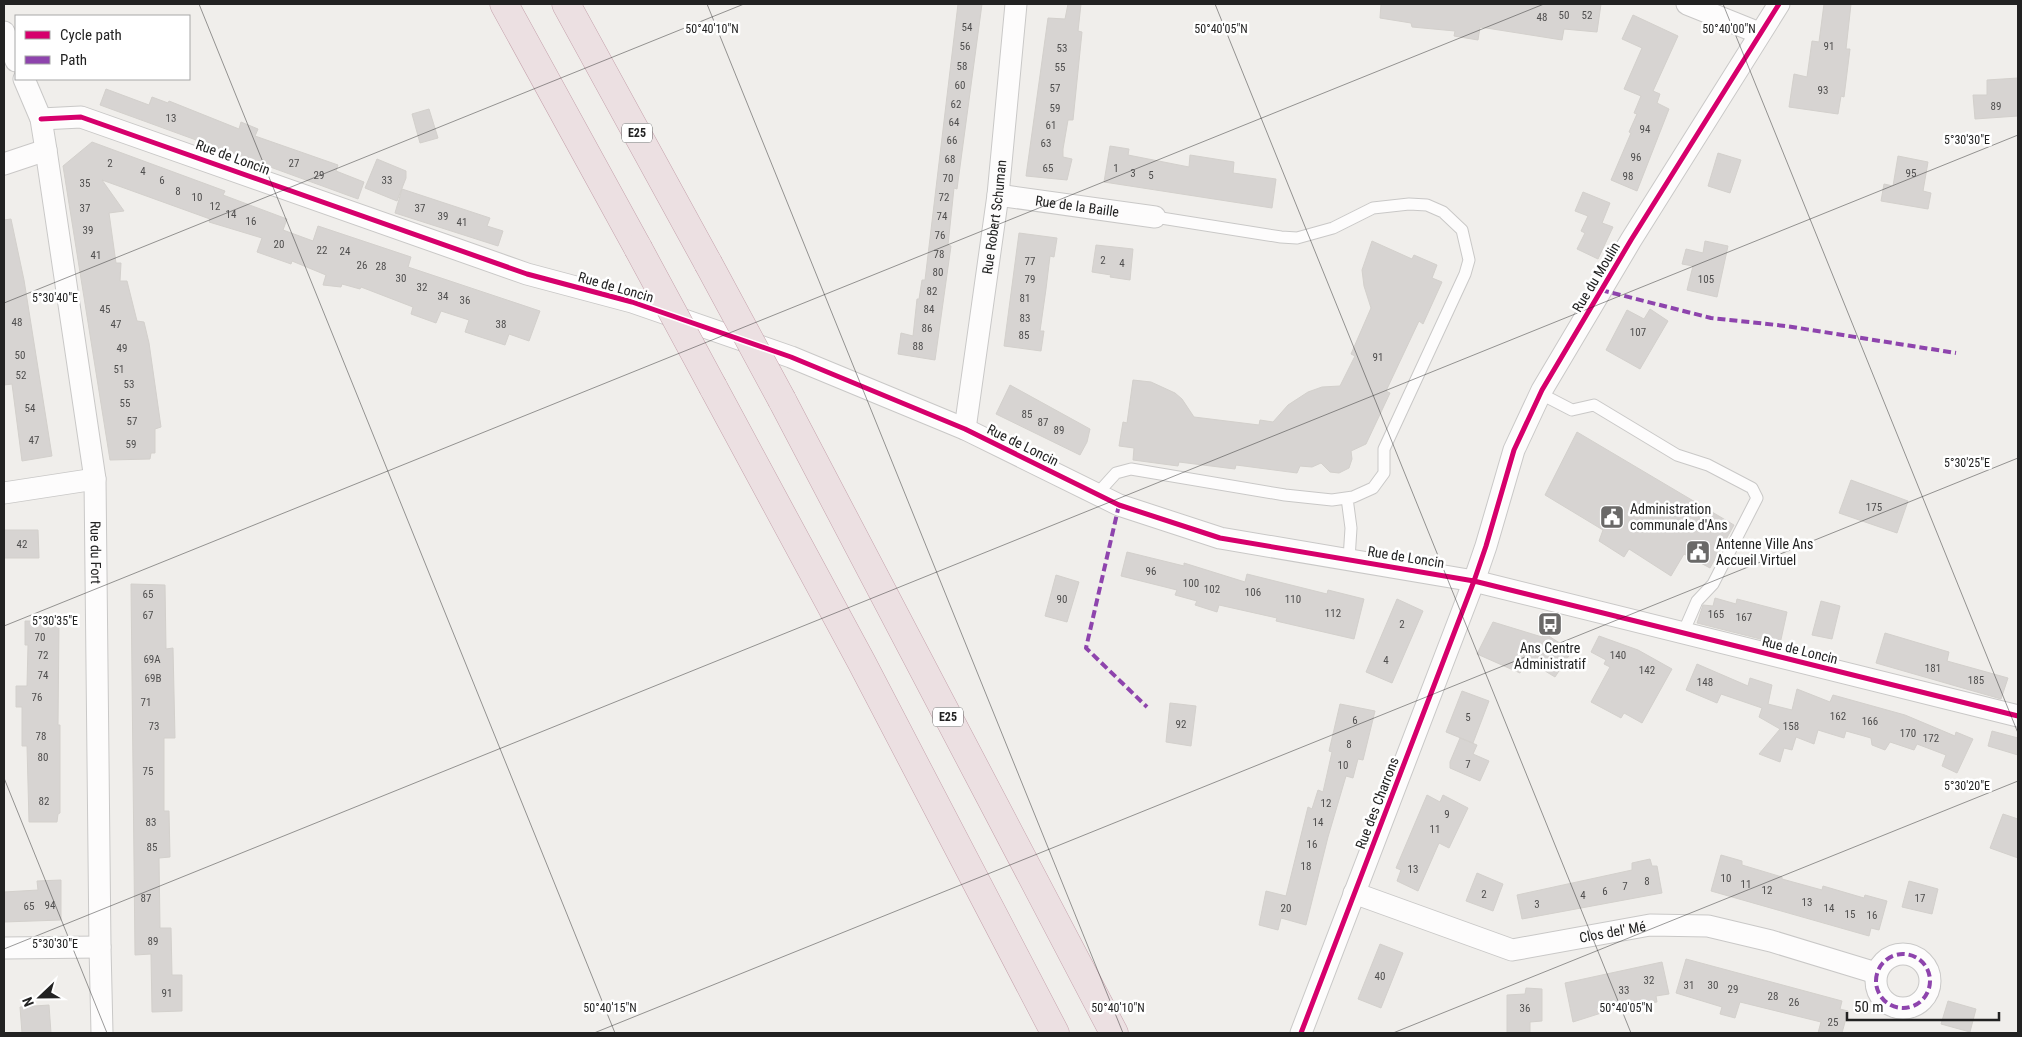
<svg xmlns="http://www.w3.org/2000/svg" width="2022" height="1037" viewBox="0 0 2022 1037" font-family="'Roboto Condensed',sans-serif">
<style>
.building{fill:#d7d4d2;stroke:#d3d0cc}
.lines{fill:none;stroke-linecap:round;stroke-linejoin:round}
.lane-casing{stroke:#c9c8c7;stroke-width:13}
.street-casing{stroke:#c9c8c7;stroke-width:23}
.highway-casing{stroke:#c5a2ac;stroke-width:29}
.lane{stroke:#fdfcfc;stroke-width:11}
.street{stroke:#fdfcfc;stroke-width:21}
.highway{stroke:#ece0e2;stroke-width:28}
.highway-bridge-casing{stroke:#c5a2ac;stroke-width:29;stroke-linecap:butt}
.highway-bridge{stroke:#ece0e2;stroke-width:28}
.quiet{stroke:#8e44ad;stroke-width:4;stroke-dasharray:8 4;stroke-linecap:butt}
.cycleway-casing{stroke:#fff;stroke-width:8}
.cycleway{stroke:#d6006c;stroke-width:5}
.ticks{fill:none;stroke:#222;stroke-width:1;stroke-opacity:0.45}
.labels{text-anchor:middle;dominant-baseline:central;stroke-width:5;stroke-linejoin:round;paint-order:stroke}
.number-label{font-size:11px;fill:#4f4e4e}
.shield{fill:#fff;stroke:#646464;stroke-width:1}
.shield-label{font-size:12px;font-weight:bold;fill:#222}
.street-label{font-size:14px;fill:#222;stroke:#fff}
.poi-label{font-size:14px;fill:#222;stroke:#fff;text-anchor:start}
.ticks-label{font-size:12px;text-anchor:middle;fill:#222;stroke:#fff;stroke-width:5;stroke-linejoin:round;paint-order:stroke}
</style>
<rect width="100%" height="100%" fill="#f0eeeb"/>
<path class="building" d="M958,4h24l-25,185 -3,-1 -6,57 3,1 -16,114 -37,-6 3,-21 12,3 4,-37h2l3,-19h3z
M1068,4h13l-3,27 4,1 -9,88h-5l-5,29v8l9,2 -5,21 -41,-4 22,-158 17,1z
M1381,4h220l-4,28 -33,-3 -2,11 -82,-13 -2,13 -24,-4 1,-5 -43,-4 -1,-4 -31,-5z
M1824,4h27l-5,45h4l-6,48 -3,-1 -3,18 -49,-7 5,-33 13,3 5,-36 7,1z
M1633,15l45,21 -25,55 7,3 -3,9 12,6 -32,82 -26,-11 20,-47 -2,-1 8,-18 -3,-1 7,-17 -17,-7 18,-41 -20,-9z
M2018,78v38l-43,3 -2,-24h14v-15z
M106,89l43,16 3,-8 16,6 1,-2 70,28 2,-7 17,7 -3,7 83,29 -2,6 28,11 -6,17 -258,-94z
M429,109l9,29 -18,5 -8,-29z
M92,142l133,49 -2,4 64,24 -4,11 30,11 5,-15 93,31 -3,10 132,44 -11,30 -20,-7 -4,11 -40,-13 4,-12 -28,-9 -5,12 -25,-9 2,-7 -52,-20 -1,2 -18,-5 -1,3 -18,-2 3,-10 -34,-14 -1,3 -34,-12 5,-14 -53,-16 1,-3 -108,-39 22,31 -15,2 7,50h5l-1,18h7l10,40 7,1 5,21 12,84 -6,2v24h-4l-1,6 -40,1 -47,-294z
M1110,146l19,3 -1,6 61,12 1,-12 44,7 -1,11 43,6 -4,29 -168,-26z
M1718,153l23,7 -11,33 -22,-7z
M1898,156l30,6 -5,29 8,2 -3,16 -47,-8 3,-17 9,2z
M377,159l29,12v7l-9,23 -32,-13z
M402,189l88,29 -3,8 16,5 -5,15 -103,-33z
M1583,192l27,11 -8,20 11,4 -15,32 -21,-10 8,-16 -4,-2 7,-15 -13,-5z
M11,219l13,61 28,176 -30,5 -10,-77 -8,1v-165z
M1019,233l38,5 -3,19 -4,-1 -4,33 -6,42h4l-3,20 -37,-5z
M1372,241l40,18 2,-4 23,10 -5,13 10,4 -19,42 -4,-3 -33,70 4,2 -24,51 -15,7 1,8 -3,9 -10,5 -9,-1 -9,-9 -9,4 -12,-1 -3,7 -61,-8 -1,4 -56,-7 -1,4 -45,-6 1,-12 -15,-2 4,-24 4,1 6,-43 18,2 24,11 7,6 12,18 65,8 1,-5 13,2 15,-17 20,-13 14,-5 18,-1 15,-30 -4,-2 20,-46 -7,-22 -2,-16z
M1705,241l23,5 -11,51 -30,-7 6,-24 -11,-2 4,-15 17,4z
M1096,245l37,4 -3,31 -20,-3 1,-2 -19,-3z
M1650,309l18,12 -28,48 -34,-19 21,-40 17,9z
M1010,385l80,44 -3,13 -7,13 -84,-41z
M1577,432l157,93 -24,43 -26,-14 -13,22 -42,-27 -5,8 -25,-16 4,-11 -58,-35z
M1851,480l57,21 -11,32 -58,-20z
M4,530h34l1,28h-35z
M1127,552l57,14v-3l61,19 2,-8 80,20 1,-4 36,9 -10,40 -78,-18 1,-3 -58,-13 -2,7 -22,-7 2,-4 -22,-6 2,-5 -56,-14z
M1056,575l23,7 -12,40 -22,-6z
M131,584l34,1 1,64 7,-1 2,90h-11v73h5l1,46 -11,1 1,70h11l1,47h10v36l-30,1 -1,-58 -16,1z
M1715,598l21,6 1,-5 50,13 -7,32 -83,-21 6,-18 10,1z
M1397,599l26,12 -31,72 -26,-11z
M1821,601l19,5 -8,33 -20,-4z
M25,621h34l-1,104h2v88l-2,1 -1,8h-28l-2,-76h-5v-39h-6v-21h11l1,-41h-3z
M1493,622l49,15 2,-4 28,18 -17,26 -28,-17 -7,13 -43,-19z
M1885,633l64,19 -2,9 61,17 -7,21 -125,-36z
M1599,636l39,14 34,19 -30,54 -18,-10 -3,5 -30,-16 19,-35 -6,-3 2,-4 -15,-8z
M1697,664l51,22 2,-8 22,7 -4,19 24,6 5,-21 33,13 3,-7 72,20 50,21 1,-4 17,7 -16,34 -15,-7 4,-11 -29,-11 -3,6 -24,-8 -5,8 -13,-5 -1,-7 -25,-7 -2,7 -26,-8 -4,14 -18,-7 -4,13 -8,-2 -4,14 -21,-8 21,-25 -21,-12 3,-9 -41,-14 -4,9 -31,-13z
M1462,691l27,10 -16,42 -27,-11z
M1170,703l26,3 -5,40 -25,-4z
M1340,704l35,7 -12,49 -5,-1 -5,19 -7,-2 -18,61 -22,88 -25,-7 -3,12 -19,-5 7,-34 20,5 22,-89 4,2 6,-19 5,2 9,-40 -3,-1z
M1992,731l26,7v17l-30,-9z
M1460,738l17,7 -4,9 16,7 -9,20 -30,-13v-6z
M1427,795l13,7 3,-7 25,13 -19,40 -10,-5 -21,48 -21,-10 4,-11 -5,-2z
M2003,814l15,5v39l-28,-10z
M1721,855l21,6v4l40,12v2l40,11 1,-4 41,12 1,-3 22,6 -8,29 -8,-2 -2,8 -158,-45z
M1650,859l2,7h5l5,27 -140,26 -5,-24 115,-25v-7z
M1477,873l26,11 -10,27 -27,-10z
M61,880v40l-57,2v-30l34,-2 -1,-9z
M1909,881l29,8 -6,25 -30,-7z
M1380,944l23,9 -22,55 -23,-9z
M1686,959l156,42 -2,8 8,2 -6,22h-24l3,-11 -81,-20 -5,16 -15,-4 2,-7 -46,-14z
M1662,962l7,32 -13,2 1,6 -13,2 1,3 -26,5 -2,-4 -44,14 -8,-39z
M1526,988l16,1v32l-12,1v11h-23v-38l18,-1z
M1948,1001l28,8 -6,23 -29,-8z
M49,1005l2,28h-29l-2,-26z"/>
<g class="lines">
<defs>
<path id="lane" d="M1541,394l31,16 22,-5 83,50 31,10 44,23 5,10 -44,86 -16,17 -14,32
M1097,494l19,-21 15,-4 154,26 47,5 21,-3 20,-9 11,-15v-24l81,-175 4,-14 -7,-30 -19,-18 -16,-7 -18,-1 -36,4 -40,20 -36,10 -16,-1 -126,-20
M1347,498l4,30 -2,31"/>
<g id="street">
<path d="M1687,4l72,29"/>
<path d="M4,32l12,29"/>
<path id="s1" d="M24,79l17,40 5,31 49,329 5,468 2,86"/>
<path d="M41,119l40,-2 446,157 105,28 159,55 174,72 154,76 101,33 254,43 544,135"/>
<path d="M4,164l42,-14"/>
<path id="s2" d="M998,195l157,22"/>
<path id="s3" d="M965,429l33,-234 18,-191"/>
<path d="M4,493l91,-14"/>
<path id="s4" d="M1354,893l158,57 138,-25 58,1 63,15 105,32"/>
<path d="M4,948l96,-1"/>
<circle cx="1903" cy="981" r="27"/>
<path d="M1301,1033l173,-452 12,-35 28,-96 28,-60 89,-150 148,-236"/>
</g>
<path id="highway" d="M504,4l134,244
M566,4l142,259
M713,387l149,276 193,370
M782,400l332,633"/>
</defs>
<use href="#lane" class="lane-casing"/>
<use href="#street" class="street-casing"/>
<use href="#highway" class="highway-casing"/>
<use href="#lane" class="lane"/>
<use href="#street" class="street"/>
<use href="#highway" class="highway"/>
<defs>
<path id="highway-bridge" d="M638,248l75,139
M708,263l74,137"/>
</defs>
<use href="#highway-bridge" class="highway-bridge-casing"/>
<use href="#highway-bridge" class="highway-bridge"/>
<path class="quiet" d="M1601,290l110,28 75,8 170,27
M1119,505l-33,143 61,59
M1876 981a27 27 0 1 1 54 0a27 27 0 1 1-54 0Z"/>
<defs>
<path id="cycleway" d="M41,119l40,-2 446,157 105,28 159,55 174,72 154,76 101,33 254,43 544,135
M1301,1033l173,-452 12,-35 28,-96 28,-60 89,-150 148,-236"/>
</defs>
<use href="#cycleway" class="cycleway-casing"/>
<use href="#cycleway" class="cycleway"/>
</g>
<path class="ticks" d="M199,4l416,1029M707,4l416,1029M1215,4l416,1029M1723,4l295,729M4,303l740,-299M4,626l1540,-622M4,778l103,255M4,949l2014,-814M594,1033l1424,-575M1393,1033l625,-252"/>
<defs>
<symbol id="civic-square" viewBox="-11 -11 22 22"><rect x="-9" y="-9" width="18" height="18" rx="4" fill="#6a6968" stroke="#fff"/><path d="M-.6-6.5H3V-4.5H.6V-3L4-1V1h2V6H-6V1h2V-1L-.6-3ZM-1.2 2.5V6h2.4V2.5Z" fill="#fff"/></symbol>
<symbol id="bus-square" viewBox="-11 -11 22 22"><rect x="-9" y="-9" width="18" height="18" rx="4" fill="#6a6968" stroke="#fff"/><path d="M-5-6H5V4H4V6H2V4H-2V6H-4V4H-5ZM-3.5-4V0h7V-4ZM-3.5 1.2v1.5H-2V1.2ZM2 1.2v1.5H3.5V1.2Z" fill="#fff"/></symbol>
</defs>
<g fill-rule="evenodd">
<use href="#civic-square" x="1598" y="503" width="28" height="28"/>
<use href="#civic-square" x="1684" y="538" width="28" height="28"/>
<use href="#bus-square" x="1536" y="610" width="28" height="28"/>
</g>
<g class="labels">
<g class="number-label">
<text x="1564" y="15">50</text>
<text x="1587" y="15">52</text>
<text x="1542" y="17">48</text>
<text x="967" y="27">54</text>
<text x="965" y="46">56</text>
<text x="1829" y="46">91</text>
<text x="1062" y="48">53</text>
<text x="962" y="66">58</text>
<text x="1060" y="67">55</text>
<text x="960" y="85">60</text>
<text x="1055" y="88">57</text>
<text x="1823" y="90">93</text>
<text x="956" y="104">62</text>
<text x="1996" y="106">89</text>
<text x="1055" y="108">59</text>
<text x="171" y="118">13</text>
<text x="954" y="122">64</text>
<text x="1051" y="125">61</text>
<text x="1645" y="129">94</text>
<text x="952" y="140">66</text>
<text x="1046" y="143">63</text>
<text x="1636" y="157">96</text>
<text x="950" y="159">68</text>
<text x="110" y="163">2</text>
<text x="294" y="163">27</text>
<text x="1048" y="168">65</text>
<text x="1116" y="168">1</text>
<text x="143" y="171">4</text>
<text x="1133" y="173">3</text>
<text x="1911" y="173">95</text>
<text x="319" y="175">29</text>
<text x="1151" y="175">5</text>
<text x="1628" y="176">98</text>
<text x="948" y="178">70</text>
<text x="162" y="180">6</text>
<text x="387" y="180">33</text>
<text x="85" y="183">35</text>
<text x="178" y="191">8</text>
<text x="197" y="197">10</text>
<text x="944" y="197">72</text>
<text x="215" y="206">12</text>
<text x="85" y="208">37</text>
<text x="420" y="208">37</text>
<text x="231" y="214">14</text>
<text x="443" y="216">39</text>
<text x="942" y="216">74</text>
<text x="251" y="221">16</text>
<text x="462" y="222">41</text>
<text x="88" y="230">39</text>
<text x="940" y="235">76</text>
<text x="279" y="244">20</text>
<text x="322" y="250">22</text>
<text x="345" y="251">24</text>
<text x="939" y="254">78</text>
<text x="96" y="255">41</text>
<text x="1103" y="260">2</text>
<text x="1030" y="261">77</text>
<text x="1122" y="263">4</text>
<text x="362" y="265">26</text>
<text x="381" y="266">28</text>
<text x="938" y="272">80</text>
<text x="401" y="278">30</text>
<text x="1030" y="279">79</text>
<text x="1706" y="279">105</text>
<text x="422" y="287">32</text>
<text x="932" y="291">82</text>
<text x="443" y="296">34</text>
<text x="1025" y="298">81</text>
<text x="465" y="300">36</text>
<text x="105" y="309">45</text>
<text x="929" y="309">84</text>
<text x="1025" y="318">83</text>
<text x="17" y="322">48</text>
<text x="116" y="324">47</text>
<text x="501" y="324">38</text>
<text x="927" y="328">86</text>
<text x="1638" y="332">107</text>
<text x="1024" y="335">85</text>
<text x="918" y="346">88</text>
<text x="122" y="348">49</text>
<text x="20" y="355">50</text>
<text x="1378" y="357">91</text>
<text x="119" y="369">51</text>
<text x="21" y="375">52</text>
<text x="129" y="384">53</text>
<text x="125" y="403">55</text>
<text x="30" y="408">54</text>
<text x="1027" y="414">85</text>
<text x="132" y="421">57</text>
<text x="1043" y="422">87</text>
<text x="1059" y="430">89</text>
<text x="34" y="440">47</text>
<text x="131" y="444">59</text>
<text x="1874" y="507">175</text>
<text x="22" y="544">42</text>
<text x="1151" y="571">96</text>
<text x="1191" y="583">100</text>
<text x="1212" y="589">102</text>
<text x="1253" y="592">106</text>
<text x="148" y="594">65</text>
<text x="1062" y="599">90</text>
<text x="1293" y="599">110</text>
<text x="1333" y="613">112</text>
<text x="1716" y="614">165</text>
<text x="148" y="615">67</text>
<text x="1744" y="617">167</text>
<text x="1402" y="624">2</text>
<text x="40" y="637">70</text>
<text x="43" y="655">72</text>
<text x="1618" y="655">140</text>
<text x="152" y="659">69A</text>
<text x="1386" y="660">4</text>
<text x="1933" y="668">181</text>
<text x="1647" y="670">142</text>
<text x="43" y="675">74</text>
<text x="153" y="678">69B</text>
<text x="1976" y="680">185</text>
<text x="1705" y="682">148</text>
<text x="37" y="697">76</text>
<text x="146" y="702">71</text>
<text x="1838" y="716">162</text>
<text x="1468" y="717">5</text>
<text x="1355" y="720">6</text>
<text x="1870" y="721">166</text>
<text x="1181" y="724">92</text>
<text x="154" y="726">73</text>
<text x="1791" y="726">158</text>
<text x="1908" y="733">170</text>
<text x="41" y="736">78</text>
<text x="1931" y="738">172</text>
<text x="1349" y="744">8</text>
<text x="43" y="757">80</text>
<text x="1468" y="764">7</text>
<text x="1343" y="765">10</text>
<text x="148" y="771">75</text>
<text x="44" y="801">82</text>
<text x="1326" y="803">12</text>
<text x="1447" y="814">9</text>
<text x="151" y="822">83</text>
<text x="1318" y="822">14</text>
<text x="1435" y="829">11</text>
<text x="1312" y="844">16</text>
<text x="152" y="847">85</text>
<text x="1306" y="866">18</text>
<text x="1413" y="869">13</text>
<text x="1726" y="878">10</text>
<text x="1647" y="881">8</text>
<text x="1746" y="884">11</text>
<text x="1625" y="886">7</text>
<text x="1767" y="890">12</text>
<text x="1605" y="891">6</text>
<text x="1484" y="894">2</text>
<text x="1583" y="895">4</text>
<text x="146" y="898">87</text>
<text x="1920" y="898">17</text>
<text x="1807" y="902">13</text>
<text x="1537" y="904">3</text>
<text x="50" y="905">94</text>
<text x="29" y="906">65</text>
<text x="1286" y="908">20</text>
<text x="1829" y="908">14</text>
<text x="1850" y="914">15</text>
<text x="1872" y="915">16</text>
<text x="153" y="941">89</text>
<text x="1380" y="976">40</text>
<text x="1649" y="980">32</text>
<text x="1689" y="985">31</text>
<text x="1713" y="985">30</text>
<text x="1733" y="989">29</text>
<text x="1624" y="990">33</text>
<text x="167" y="993">91</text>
<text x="1773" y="996">28</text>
<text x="1794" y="1002">26</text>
<text x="1525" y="1008">36</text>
<text x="1833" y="1022">25</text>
</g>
<g class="shield">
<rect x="622" y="123.5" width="30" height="19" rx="4"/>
<rect x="933" y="707.5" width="30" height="19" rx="4"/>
</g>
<g class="shield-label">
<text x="637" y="133">E25</text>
<text x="948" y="717">E25</text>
</g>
<g class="street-label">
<text transform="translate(233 157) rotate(20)">Rue de Loncin</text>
<text stroke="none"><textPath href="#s2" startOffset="80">Rue de la Baille</textPath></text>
<text stroke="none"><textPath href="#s3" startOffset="214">Rue Robert Schuman</textPath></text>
<text transform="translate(1596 277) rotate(-59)">Rue du Moulin</text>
<text transform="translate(616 287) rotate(16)">Rue de Loncin</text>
<text transform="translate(1023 445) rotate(26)">Rue de Loncin</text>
<text stroke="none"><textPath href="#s1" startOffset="481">Rue du Fort</textPath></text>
<text transform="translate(1406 557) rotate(9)">Rue de Loncin</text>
<text transform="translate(1800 650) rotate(14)">Rue de Loncin</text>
<text transform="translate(1377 803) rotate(-69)">Rue des Charrons</text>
<text stroke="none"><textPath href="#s4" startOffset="270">Clos del' Mé</textPath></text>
</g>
<g class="poi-label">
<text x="1630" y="509">Administration<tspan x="1630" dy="16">communale d'Ans</tspan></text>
<text x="1716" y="544">Antenne Ville Ans<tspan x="1716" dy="16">Accueil Virtuel</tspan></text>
<text x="1550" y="648" text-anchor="middle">Ans Centre<tspan x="1550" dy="16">Administratif</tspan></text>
</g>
</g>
<g class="ticks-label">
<text x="712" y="33">50°40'10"N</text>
<text x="1221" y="33">50°40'05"N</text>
<text x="1729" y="33">50°40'00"N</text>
<text x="1967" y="144">5°30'30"E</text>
<text x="55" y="302">5°30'40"E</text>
<text x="1967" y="467">5°30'25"E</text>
<text x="55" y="625">5°30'35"E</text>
<text x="1967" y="790">5°30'20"E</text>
<text x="55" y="948">5°30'30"E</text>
<text x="610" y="1012">50°40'15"N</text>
<text x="1118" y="1012">50°40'10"N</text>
<text x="1626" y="1012">50°40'05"N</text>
</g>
<rect width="2022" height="1037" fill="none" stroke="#222222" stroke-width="10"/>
<rect x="15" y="15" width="175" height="65" fill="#ffffff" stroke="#a7a7a7"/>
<rect x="25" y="31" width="25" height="8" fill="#d6006c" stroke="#a7a7a7"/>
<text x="60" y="40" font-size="15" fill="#222222">Cycle path</text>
<rect x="25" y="56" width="25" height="8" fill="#8e44ad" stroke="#a7a7a7"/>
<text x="60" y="65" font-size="15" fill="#222222">Path</text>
<g transform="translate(40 997) rotate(248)" stroke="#ffffff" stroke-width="4" paint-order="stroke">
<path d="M0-4L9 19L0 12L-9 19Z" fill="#222222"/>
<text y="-8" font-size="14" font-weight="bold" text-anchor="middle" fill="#222222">N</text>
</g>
<path d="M1847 1012v8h152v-8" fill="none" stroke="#222222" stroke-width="2.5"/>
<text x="1854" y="1012" font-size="15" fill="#222222" stroke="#ffffff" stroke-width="4" paint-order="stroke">50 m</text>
</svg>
